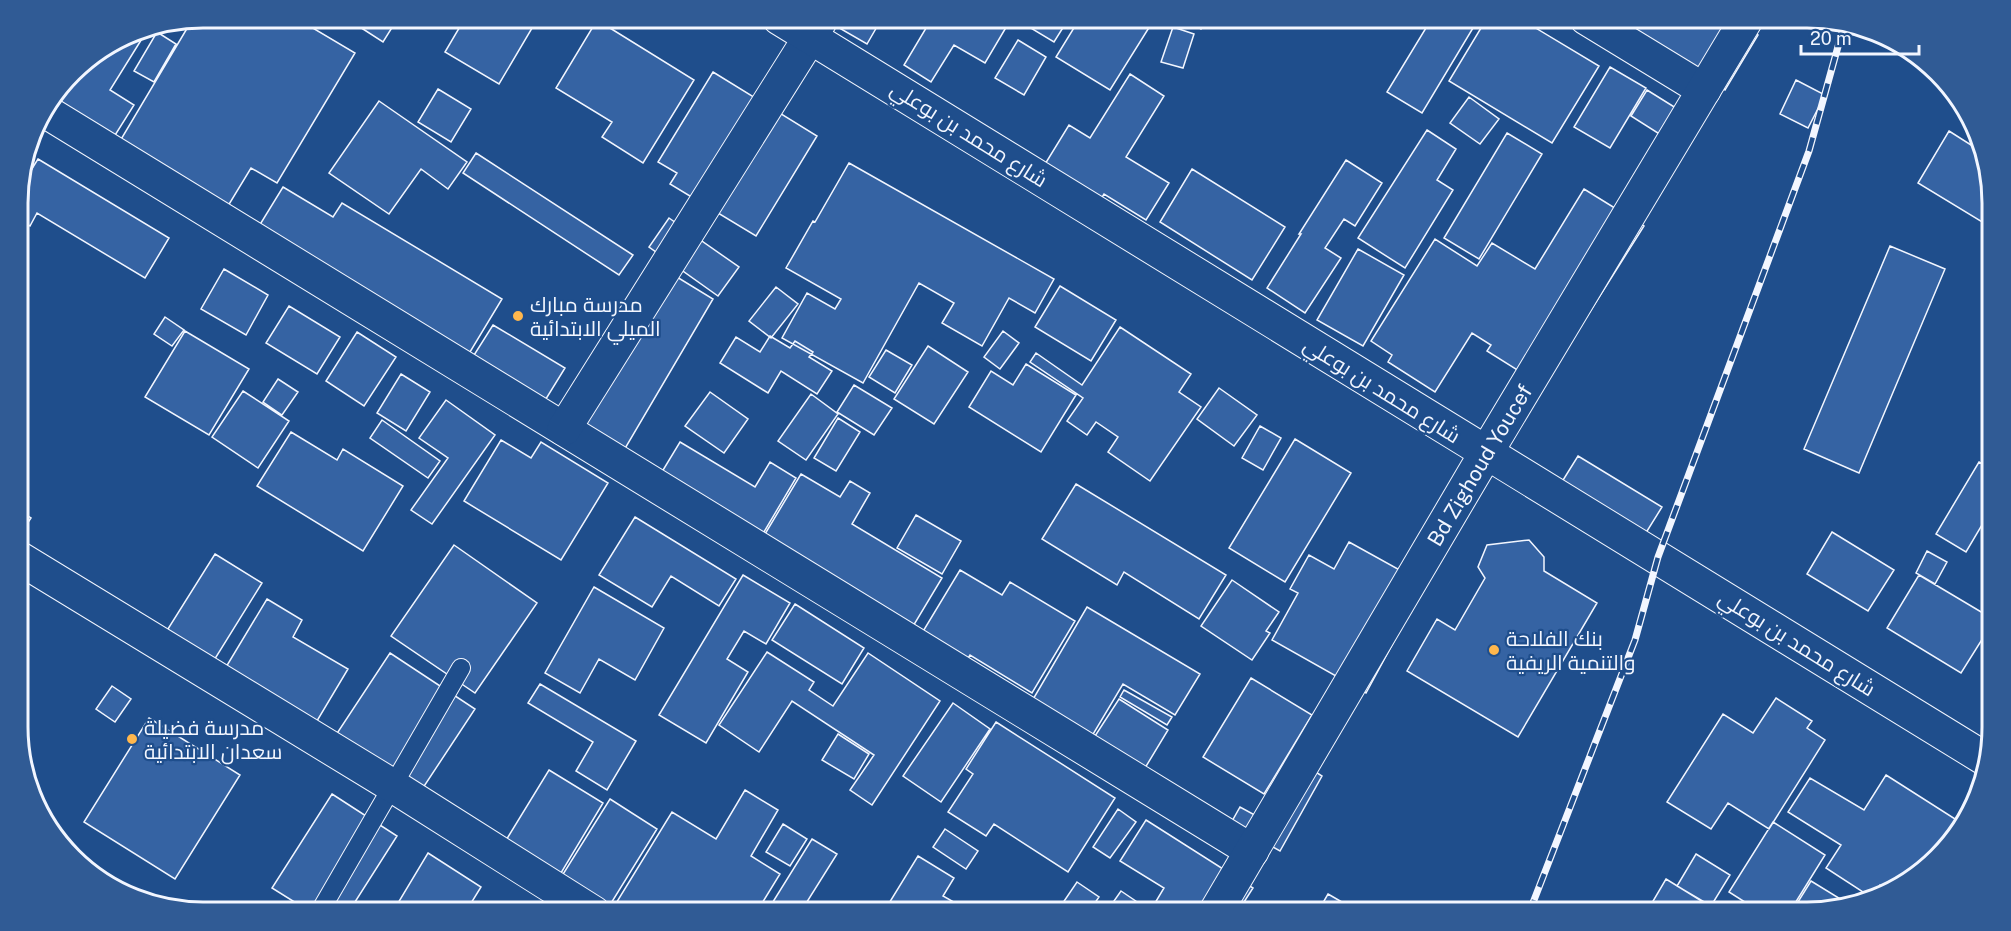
<svg xmlns="http://www.w3.org/2000/svg" width="2011" height="931" viewBox="0 0 2011 931" font-family="'Public Sans',Cairo,sans-serif">
<style>
.building{fill:#3563a3;stroke:#f2f6ff;stroke-width:1.5}
.lines{fill:none;stroke-linecap:round;stroke-linejoin:round}
.service-casing{stroke:#f2f6ff;stroke-width:20}
.minor-casing{stroke:#f2f6ff;stroke-width:35}
.primary-casing{stroke:#f2f6ff;stroke-width:35}
.service{stroke:#1f4e8c;stroke-width:18}
.minor{stroke:#1f4e8c;stroke-width:33}
.primary{stroke:#1f4e8c;stroke-width:33}
.rail-casing{stroke:#f2f6ff;stroke-width:7}
.rail{stroke:#1f4e8c;stroke-width:4.5;stroke-dasharray:14;stroke-linecap:butt}
.poi-dot{fill:#ffb74d;stroke:#1f4e8c;stroke-width:2}
.labels{text-anchor:middle;dominant-baseline:central;stroke-width:4.5;stroke-linejoin:round;paint-order:stroke}
.street-label{font-size:21px;fill:#f2f6ff;stroke:#1f4e8c}
.poi-label{font-size:21px;fill:#f2f6ff;stroke:#1f4e8c;text-anchor:start}
.rim{fill:none;stroke:#f2f6ff;stroke-width:3}
</style>
<rect width="100%" height="100%" fill="#1f4e8c"/>
<path class="building" d="M203,18h93l59,35 -78,130 -26,-15 -23,38 -108,-65 72,-121z
M351,18h47l-15,24 -34,-22z
M465,18h73l-39,66 -54,-32z
M822,18h60l-15,26z
M932,18h77l2,1 -26,44 -31,-18 -23,37 -27,-17z
M1014,18h55l-15,24z
M1080,18h75l-45,72 -54,-33z
M1182,18h26l-7,11z
M1432,18h47l-57,95 -35,-21z
M1487,18h32l80,48 -47,77 -103,-62z
M1638,18h91l29,17 -33,55 -96,-57z
M597,20l97,60 -51,83 -41,-26 10,-15 -56,-34z
M1173,27l21,7 -11,34 -22,-6z
M148,29l-38,61 24,15 -27,43 -61,-38 35,-46 52,-32z
M157,32l19,12 -22,38 -20,-11z
M1018,40l28,17 -22,38 -29,-17z
M1610,67l36,21 -36,60 -36,-21z
M713,72l104,64 -61,100 -86,-52 7,-11 -19,-11z
M1130,74l34,22 -38,61 43,26 -23,37 -42,-26 -6,10 -56,-35 27,-44 21,13z
M1796,80l29,15 -17,33 -28,-14z
M438,89l33,20 -20,33 -33,-20z
M1647,90l53,33 -17,26 -52,-33z
M1469,97l30,22 -19,25 -30,-21z
M379,101l88,61 -19,27 -27,-20 -32,45 -60,-41z
M1427,130l29,19 -19,31 16,10 -48,78 -47,-30z
M1949,131l30,19 12,29 1,49 -74,-45z
M1507,133l35,21 -63,105 -35,-21z
M476,153l157,102 -14,20 -156,-102z
M38,159l131,79 -24,40 -108,-65 -7,13 -12,-7v-28z
M1346,160l36,23 -27,43 -11,-7 -19,29 16,10 -36,55 -38,-25 34,-54h-2z
M849,163l205,116 -19,34 -26,-15 -27,48 -40,-23 12,-20 -35,-20 -56,100 -81,-45 25,-45 28,16 6,-10 -55,-31 27,-47 2,1z
M1192,169l93,58 -33,53 -92,-58z
M283,187l50,30 9,-14 160,96 -35,58 -211,-126z
M1584,189l60,37 -101,160 -56,-35 4,-6 -19,-12 -37,59 -47,-30 4,-7 -21,-14 64,-102 42,27 15,-23 43,26z
M669,218l70,49 -21,29 -69,-49z
M1890,246l55,23 -86,204 -55,-24z
M1358,249l46,26 -41,71 -46,-26z
M654,263l59,36 -93,158 -45,-27z
M224,269l44,26 -22,40 -45,-26z
M1060,286l56,34 -25,41 -56,-34z
M776,287l22,17 -27,34 -22,-17z
M289,306l51,31 -23,37 -51,-31z
M165,317l19,13 -12,16 -18,-12z
M493,325l72,43 -24,39 -72,-44z
M1120,327l71,47 -12,18 22,15 -51,74 -42,-29 10,-15 -22,-15 -9,13 -20,-14 16,-23 -53,-36 6,-9 46,32z
M185,331l64,38 -40,66 -64,-38z
M1003,331l16,12 -19,26 -16,-12z
M357,332l39,25 -32,49 -38,-25z
M770,336l20,12 5,-7 18,11 -4,5 23,14 -15,23 -36,-23 -13,22 -48,-30 16,-26 24,15z
M928,346l40,26 -34,52 -40,-25z
M886,350l26,15 -17,28 -26,-16z
M1026,364l50,31 -35,57 -72,-45 22,-36 22,14z
M401,374l29,18 -24,39 -29,-18z
M278,379l20,13 -16,23 -19,-13z
M854,385l38,23 -18,27 -37,-23z
M1219,388l38,27 -23,31 -37,-27z
M243,391l46,30 -31,47 -46,-31z
M710,392l38,27 -24,34 -39,-27z
M811,394l27,20 -32,46 -28,-19z
M446,400l49,35 -63,89 -21,-14 37,-52 -29,-20z
M838,418l22,14 -24,39 -22,-13z
M382,420l58,41 -12,17 -58,-40z
M1260,426l21,12 -18,32 -21,-12z
M291,432l46,28 6,-11 60,37 -40,65 -106,-65z
M1295,439l56,34 -66,109 -56,-34z
M501,440l30,18 10,-16 67,41 -47,77 -97,-59z
M680,442l75,45 15,-25 26,16 -38,64 -101,-62z
M1578,456l84,51 -23,37 -89,-43z
M1979,462l13,8v38l-26,44 -30,-18z
M801,474l39,23 10,-16 20,12 -18,31 90,54 -30,50 -150,-89z
M1076,484l150,91 -27,44 -75,-47 -7,13 -75,-46z
M19,510l12,8 -12,18z
M916,515l45,26 -19,33 -45,-26z
M635,517l101,62 -17,27 -48,-30 -19,31 -53,-32z
M1832,532l62,38 -26,41 -61,-37z
M1529,540l15,17v14l53,32 -79,134 -111,-66 30,-52 18,11 30,-52 -7,-11 9,-22z
M1349,542l76,42 -59,109 -94,-53 26,-47 -8,-4 19,-34 25,14z
M454,545l83,58 -62,90 -84,-57z
M1927,551l20,11 -12,22 -19,-11z
M215,554l47,29 -54,87 -47,-30z
M960,570l42,25 8,-13 65,39 -43,72 -62,-38 -6,10 -45,-27z
M743,575l47,28 -24,41 -22,-13 -17,28 21,13 -42,71 -47,-28z
M1919,575l74,44v3l-32,51 -74,-45z
M1232,580l47,32 -13,19 4,2 -18,27 -51,-34z
M594,587l70,41 -29,52 -36,-21 -19,34 -35,-20z
M267,599l35,21 -9,17 55,32 -40,67 -91,-54z
M795,604l69,44 -22,36 -70,-44z
M1087,607l113,67 -25,41 -52,-31 -31,52 -60,-35z
M767,652l47,30 -5,8 24,16 35,-53 72,48 -68,104 -22,-15 24,-35 -82,-54 -33,51 -40,-27z
M390,653l85,56 -64,97 -85,-56z
M1251,678l61,37 -48,79 -61,-37z
M540,684l96,57 -29,49 -31,-19 17,-29 -65,-39z
M112,686l19,13 -16,23 -19,-13z
M1124,690l48,27 -5,8 -47,-28z
M1776,698l36,23 -5,7 18,12 -56,89 -41,-26 -17,26 -44,-27 56,-88 30,19z
M1119,699l49,31 -23,38 -50,-32z
M953,703l37,26 -49,73 -38,-26z
M149,718l91,57 -65,104 -91,-57z
M996,722l119,76 -47,74 -74,-48 -8,12 -38,-24 25,-38 -7,-5z
M838,734l31,20 -15,25 -32,-19z
M1308,767l14,9 -42,75 -49,-28 9,-16 22,12z
M549,770l54,33 -51,85 -55,-33z
M1886,775l77,49 -16,26 -36,32 -24,8 -7,-5 -6,9 -5,2 -43,-28 15,-23 -53,-33 22,-34 54,32z
M745,790l33,20 -27,46 29,18 -24,39h-146l62,-101 44,27z
M332,794l65,42 -49,77h-36l-40,-25z
M610,799l47,30 -52,84 -50,-26z
M1118,809l18,13 -26,36 -17,-11z
M1146,820l107,68 -16,25h-88l15,-25 -44,-27z
M1773,822l52,33 -36,58h-27l-33,-21z
M783,824l24,15 -17,27 -24,-14z
M945,829l33,22 -12,18 -33,-22z
M812,839l25,15 -37,59h-34z
M428,853l53,34 -16,26h-52l-15,-10z
M1696,854l34,21 -19,31 -34,-20z
M918,856l36,22 -11,18 16,9 -5,8h-71z
M1666,879l55,34h-75z
M1811,881l36,22 -28,10h-28z
M1077,882l22,15 -11,16h-32z
M1121,891l25,17 -3,5h-28l-6,-5z
M1328,894l33,19h-44z
M489,907l10,6h-14z"/>
<g class="lines">
<defs>
<path id="service" d="M319,913l142,-245"/>
<g id="minor">
<path d="M1586,18l118,72"/>
<path d="M45,111l1207,740"/>
<path d="M564,429l258,-411"/>
<path d="M19,558l374,228 201,127"/>
<path id="s1" d="M1215,913l271,-460 261,-435"/>
</g>
<path id="primary" d="M779,18l1208,742"/>
</defs>
<use href="#service" class="service-casing"/>
<use href="#minor" class="minor-casing"/>
<use href="#primary" class="primary-casing"/>
<use href="#service" class="service"/>
<use href="#minor" class="minor"/>
<use href="#primary" class="primary"/>
<defs>
<path id="rail" d="M1529,913l106,-273 23,-83 151,-406 35,-126"/>
</defs>
<use href="#rail" class="rail-casing"/>
<use href="#rail" class="rail"/>
</g>
<g class="poi-dot">
<circle cx="518" cy="316" r="6"/>
<circle cx="1494" cy="650" r="6"/>
<circle cx="132" cy="739" r="6"/>
</g>
<g class="labels">
<g class="street-label">
<text transform="translate(969 134) rotate(32)">شارع محمد بن بوعلي</text>
<text transform="translate(1382 390) rotate(32)">شارع محمد بن بوعلي</text>
<text stroke="none"><textPath href="#s1" startOffset="520">Bd Zighoud Youcef</textPath></text>
<text transform="translate(1797 643) rotate(32)">شارع محمد بن بوعلي</text>
</g>
<g class="poi-label">
<text x="530" y="304">مدرسة مبارك<tspan x="530" dy="24">الميلي الابتدائية</tspan></text>
<text x="1506" y="638">بنك الفلاحة<tspan x="1506" dy="24">والتنمية الريفية</tspan></text>
<text x="144" y="727">مدرسة فضيلة<tspan x="144" dy="24">سعدان الابتدائية</tspan></text>
</g>
</g>
<path d="M0 0H2011V931H0ZM203 28H1807A175 175 0 0 1 1982 203V727A175 175 0 0 1 1807 902H203A175 175 0 0 1 28 727V203A175 175 0 0 1 203 28Z" fill="#305b95" fill-rule="evenodd"/>
<path class="rim" d="M203 28H1807A175 175 0 0 1 1982 203V727A175 175 0 0 1 1807 902H203A175 175 0 0 1 28 727V203A175 175 0 0 1 203 28Z"/>
<path d="M1801 45v9h118v-9" fill="none" stroke="#f2f6ff" stroke-width="3"/>
<text x="1810" y="45" font-size="18" fill="#f2f6ff" stroke="#1f4e8c" stroke-width="4.5" paint-order="stroke">20 m</text>
</svg>
